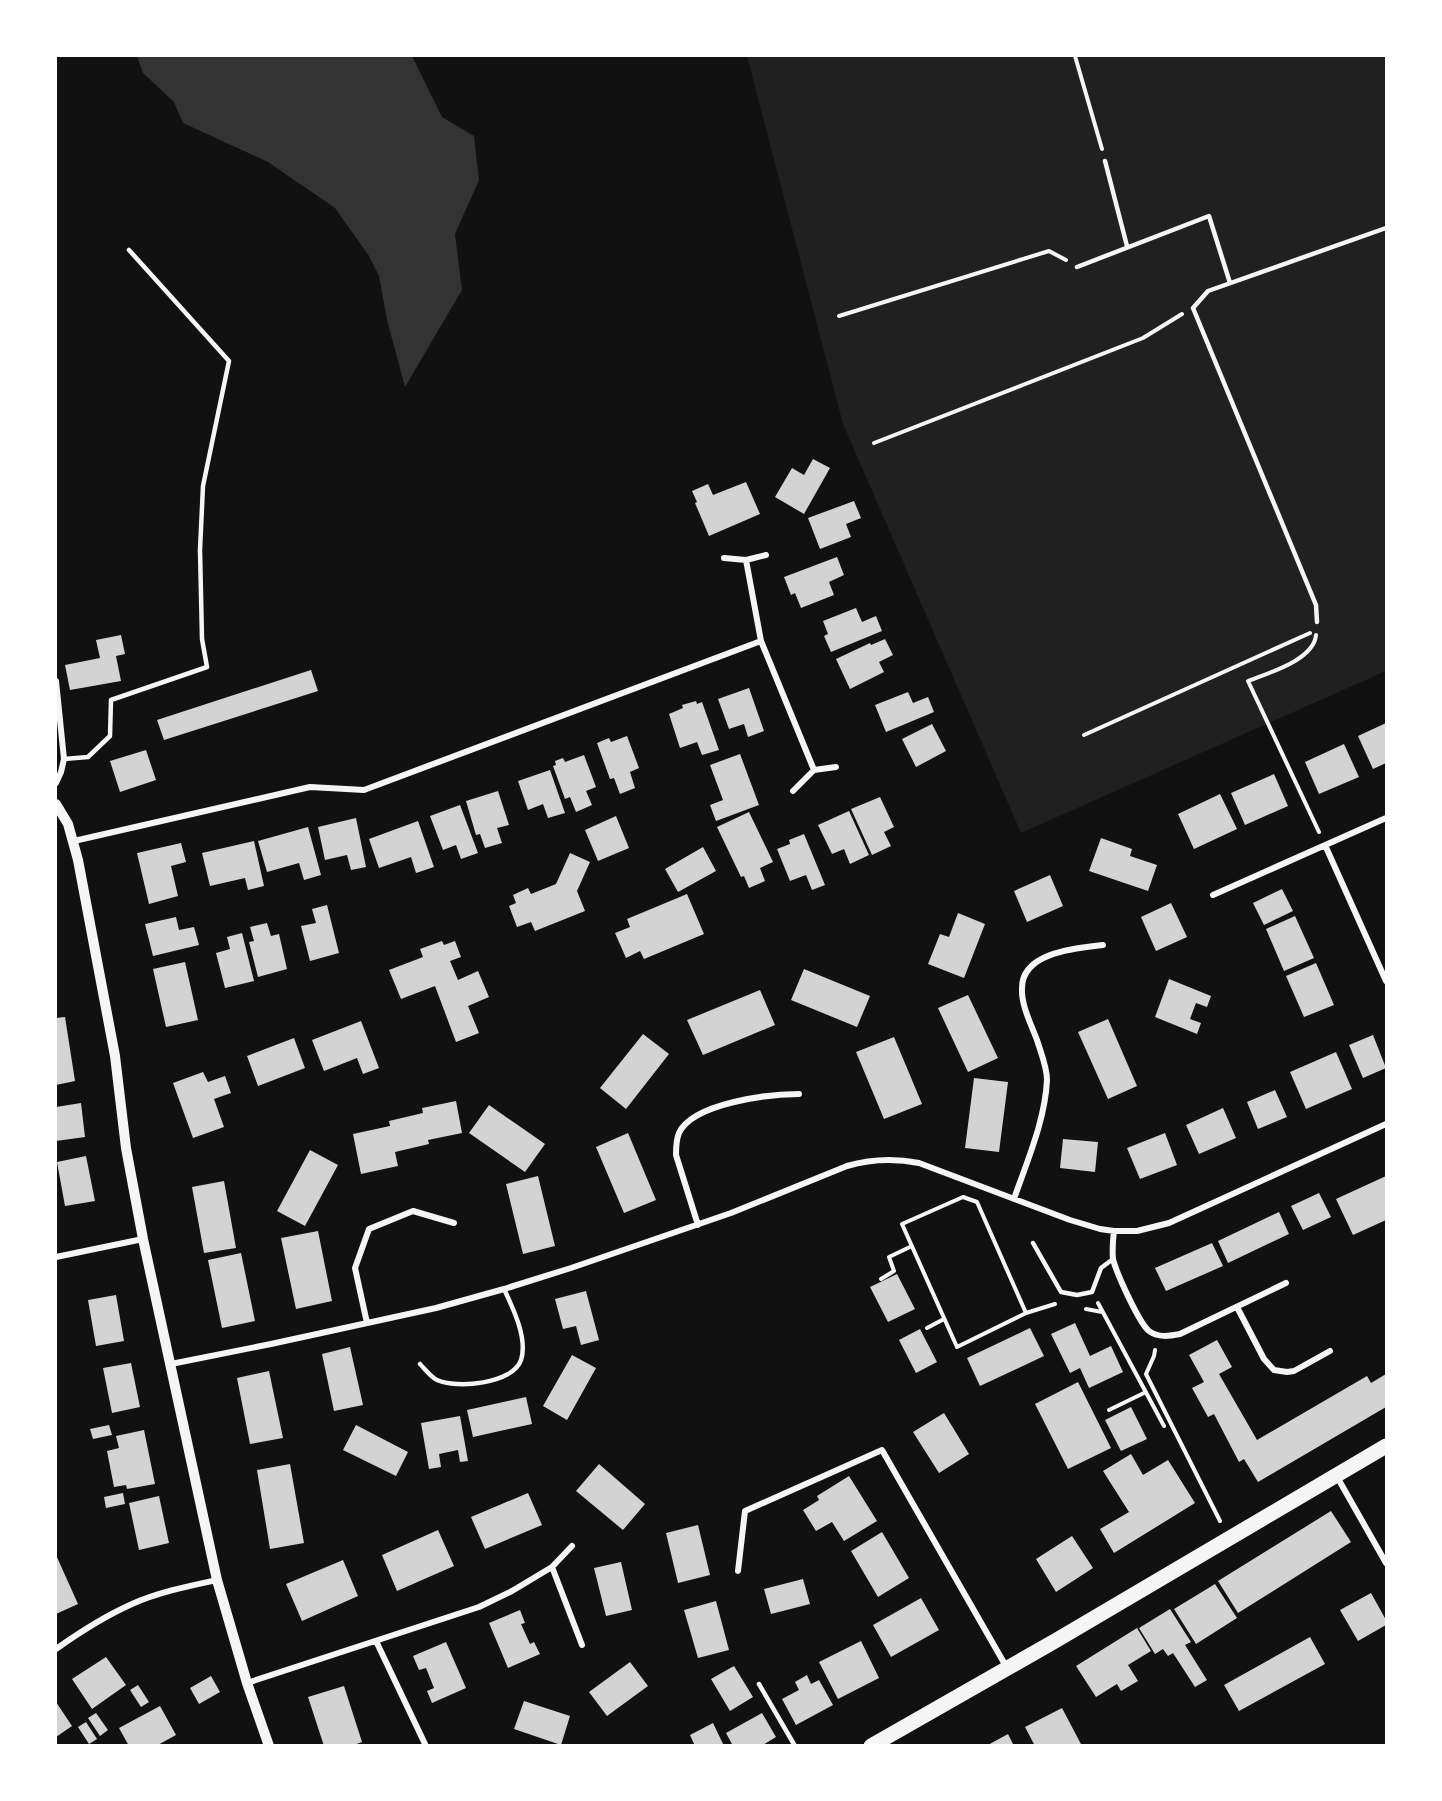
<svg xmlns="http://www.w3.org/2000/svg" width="1442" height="1801" viewBox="0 0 1442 1801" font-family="'Sofia Sans Condensed',sans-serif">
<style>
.green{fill:#202020}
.water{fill:#333}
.building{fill:#d3d3d3}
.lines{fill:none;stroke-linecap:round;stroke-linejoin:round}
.path{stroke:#f5f5f5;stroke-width:4}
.service{stroke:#f5f5f5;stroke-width:4.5}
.minor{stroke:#f5f5f5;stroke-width:6}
.tertiary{stroke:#f5f5f5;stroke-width:10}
.primary{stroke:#f5f5f5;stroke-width:15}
</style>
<rect width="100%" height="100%" fill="#111"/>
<path class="green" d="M747,56h639v615l-365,162 -178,-409z"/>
<path class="water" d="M137,56h275l30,61 32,19 5,44 -24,54 7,56 -57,97 -18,-67 -8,-44 -10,-20 -34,-48 -67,-46 -85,-39 -9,-21 -31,-29z"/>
<path class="building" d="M813,459l17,9 -26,46 -29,-17 17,-29 12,7z
M746,482l14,32 -51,22 -14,-33 2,-1 -5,-11 16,-7 5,11z
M854,501l7,17 -15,6 5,13 -31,12 -12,-31z
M837,557l7,18 -15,7 5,13 -33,13 -6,-15 -4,2 -7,-18z
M856,608l6,14 14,-6 6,15 -51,21 -7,-16 4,-2 -5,-13z
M121,635l4,19 -9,2 5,25 -51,9 -5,-25 35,-7 -4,-18z
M885,639l8,16 -14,7 5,10 -34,17 -14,-30 34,-16 1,2z
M311,670l7,21 -154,49 -7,-20z
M749,688l15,43 -16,6 -4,-13 -15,5 -11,-30z
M908,692l5,11 15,-6 6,15 -48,20 -11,-27z
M696,701l1,3 5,-2 17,48 -17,5 -5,-13 -17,6 -11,-34 14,-6 -1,-3z
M1386,723v40l-13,6 -15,-33z
M932,724l14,27 -30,16 -14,-28z
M627,736l12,32 -9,4 5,16 -15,6 -6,-16 -4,1 -13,-36 12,-5 2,4z
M1344,744l15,33 -40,17 -14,-32z
M146,750l10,30 -36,12 -10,-31z
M740,754l19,51 -43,16 -6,-16 13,-5 -13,-35z
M584,755l12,32 -10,4 6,14 -16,7 -6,-15 -5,2 -12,-33 3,-1 -1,-4 8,-3 2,4z
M550,770l15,43 -17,5 -5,-14 -15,6 -10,-29z
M1274,774l14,32 -43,19 -14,-32z
M498,791l11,34 -12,3 5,15 -17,5 -5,-14 -4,1 -10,-34z
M1220,794l17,35 -43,20 -16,-35z
M880,797l14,30 -10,5 7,14 -19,9 -21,-46z
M460,805l18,48 -17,6 -5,-14 -13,5 -13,-34z
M849,811l20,44 -19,9 -6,-15 -12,5 -14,-29z
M749,812l24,50 -13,6 5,13 -16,7 -5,-12 -3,1 -24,-50z
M616,816l13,32 -31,13 -13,-31z
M356,818l10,49 -15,3 -4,-15 -22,5 -7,-33z
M418,821l16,46 -18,6 -5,-16 -32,11 -10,-29z
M308,827l13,48 -17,5 -5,-17 -32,9 -9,-31z
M804,834l21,51 -13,5 -6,-15 -16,6 -13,-32 13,-5 -1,-4z
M1101,838l31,11 -2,7 27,9 -9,26 -59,-20z
M254,841l10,45 -16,4 -3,-12 -35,8 -8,-33z
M181,843l5,19 -15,4 7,30 -29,8 -12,-51z
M703,847l13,24 -38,21 -13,-23z
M570,853l20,9 -13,29 8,20 -50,20 -4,-9 -14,5 -8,-21 7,-3 -3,-8 15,-7 3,6 25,-10z
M1050,875l13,31 -36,16 -13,-31z
M1282,889l11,22 -29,14 -11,-22z
M687,894l17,40 -60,25 -4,-8 -14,7 -11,-25 15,-6 -3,-8z
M1171,903l16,34 -31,14 -15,-34z
M327,905l12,48 -29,8 -9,-35 15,-3 -4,-14z
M958,913l27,11 -21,54 -36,-14 12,-30 9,3z
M1295,916l19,42 -30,13 -18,-42z
M176,917l3,13 15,-3 5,18 -46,11 -8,-32z
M267,923l4,13 8,-2 8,35 -29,8 -9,-35 5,-1 -4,-14z
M242,933l12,48 -29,7 -9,-35 14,-4 -3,-12z
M442,941l2,4 11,-4 6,16 -11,4 8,19 20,-9 11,26 -21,9 11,27 -23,9 -21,-56 -34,13 -12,-29 34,-13 -3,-8z
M185,962l13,58 -32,7 -13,-58z
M1316,963l18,42 -30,12 -18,-41z
M804,969l66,27 -13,31 -66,-27z
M1169,979l42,17 -4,11 -11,-4 -6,16 11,4 -4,11 -42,-17z
M760,990l15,35 -72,30 -16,-35z
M968,995l30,63 -30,14 -30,-64z
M65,1017l10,64 -19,4v-67z
M1108,1019l29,67 -29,13 -30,-67z
M361,1021l18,47 -16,6 -6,-16 -33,13 -12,-31z
M643,1034l26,20 -43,55 -26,-21z
M1373,1035l13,33 -23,10 -14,-33z
M894,1037l28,67 -38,15 -28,-67z
M294,1038l11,30 -47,18 -11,-30z
M1336,1052l16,37 -46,20 -16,-37z
M203,1072l5,10 17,-6 6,17 -17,6 10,28 -31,11 -20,-55z
M974,1078l34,4 -9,70 -34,-4z
M1275,1090l12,27 -29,12 -11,-27z
M456,1101l6,32 -34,7 1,4 -34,8 3,14 -37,8 -8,-40 37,-8 -1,-5 34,-8 -1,-5z
M81,1103l4,34 -29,4v-34z
M489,1105l56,39 -20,28 -56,-39z
M1223,1108l13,30 -37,16 -13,-29z
M628,1133l28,67 -32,13 -28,-66z
M1165,1133l12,32 -37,14 -13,-31z
M1063,1139l35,3 -3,30 -35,-4z
M310,1150l28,15 -33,61 -28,-15z
M86,1156l9,45 -30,5 -8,-44z
M538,1176l17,70 -32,8 -17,-70z
M1386,1176v44l-33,15 -17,-36z
M224,1181l12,67 -32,5 -12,-66z
M1319,1193l12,24 -28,13 -12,-24z
M1279,1212l10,22 -61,29 -10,-22z
M318,1231l14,70 -36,8 -15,-71z
M1212,1243l11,23 -57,25 -11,-23z
M241,1253l14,68 -33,7 -14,-68z
M897,1274l18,35 -27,13 -18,-35z
M586,1291l13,49 -18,5 -5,-19 -13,3 -8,-30z
M116,1295l8,46 -28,5 -8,-46z
M1075,1323l15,33 21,-10 12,26 -34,16 -9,-20 -10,5 -19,-39z
M1030,1328l14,28 -64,30 -13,-28z
M920,1329l17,33 -21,11 -17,-33z
M1217,1340l15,27 -13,7 38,66 110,-64 4,7 15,-9v33l-128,75 -14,-23 -5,3 -25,-48 -6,3 -16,-29 12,-6 -15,-27z
M350,1347l13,58 -29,6 -12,-57z
M572,1355l24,13 -29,52 -24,-14z
M131,1363l9,44 -28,6 -9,-45z
M269,1371l14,67 -33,6 -13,-66z
M1078,1382l33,66 -43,21 -33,-65z
M526,1397l6,27 -59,13 -6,-27z
M1131,1407l16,32 -26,12 -16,-31z
M944,1413l25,41 -30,19 -26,-41z
M460,1416l8,45 -8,1 -2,-12 -19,4 2,13 -12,2 -8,-46z
M109,1425l3,10 -19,4 -3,-10z
M356,1425l52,27 -12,24 -53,-26z
M144,1430l11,54 -28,5 -1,-4 -12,2 -7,-36 12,-3 -3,-12z
M1131,1454l12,21 25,-15 27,43 -81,50 -14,-24 29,-17 -26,-41z
M290,1464l14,79 -34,6 -13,-79z
M599,1464l46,40 -22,26 -47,-39z
M849,1476l28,45 -33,20 -12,-19 -16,9 -13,-21 16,-10 -2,-4z
M123,1493l2,11 -19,4 -2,-11z
M528,1493l14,32 -57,24 -14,-32z
M159,1496l10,47 -30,7 -10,-47z
M1331,1511l20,31 -113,71 -20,-32z
M698,1525l12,50 -32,8 -12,-50z
M438,1530l16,36 -57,25 -15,-36z
M882,1532l27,46 -31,19 -27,-46z
M1072,1536l21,32 -37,24 -20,-33z
M56,1555l22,49 -22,10z
M343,1560l15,36 -56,25 -16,-37z
M621,1562l11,48 -26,6 -12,-48z
M803,1579l7,25 -39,10 -7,-25z
M1215,1584l22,34 -41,26 -22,-35z
M1371,1593l15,27v5l-28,16 -18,-31z
M921,1598l18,32 -48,27 -18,-32z
M716,1601l13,49 -31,8 -14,-48z
M1170,1609l21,33 -6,3 22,35 -12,7 -22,-34 -5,3 -5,-7 -8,5 -16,-26z
M520,1610l5,13 -4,1 9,20 4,-2 6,12 -32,14 -19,-45z
M1137,1628l14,23 -23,14 10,16 -17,10 -4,-7 -21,13 -20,-31z
M1310,1637l15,27 -86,47 -15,-26z
M861,1641l18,37 -41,21 -19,-37z
M446,1642l20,46 -34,15 -5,-12 7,-3 -8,-20 -7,2 -6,-14z
M106,1657l20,28 -34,24 -20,-30z
M630,1662l18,24 -41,30 -18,-24z
M734,1666l19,31 -23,14 -19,-32z
M807,1675l4,9 8,-4 14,25 -37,20 -14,-26 17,-9 -4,-8z
M211,1676l9,16 -21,12 -9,-16z
M138,1685l11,17 -8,5 -11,-17z
M344,1686l18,56 -11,4h-27l-16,-49z
M524,1701l46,15 -9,29 -47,-16z
M56,1702l16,24 -16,11z
M160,1706l16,29 -20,11h-27l-10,-18z
M1062,1708l20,38h-47l-10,-19z
M96,1713l12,17 -8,6 -12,-18z
M762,1713l14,24 -15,9h-28l-7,-13z
M86,1722l11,17 -8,5 -11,-17z
M713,1723l11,23h-29l-5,-11z
M1008,1734l6,12h-28z"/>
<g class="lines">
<path class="path" d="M1075,56l27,93
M839,316l210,-65 17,9
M874,443l269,-105 39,-24
M1316,635c-2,25 -48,38 -68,46l71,151
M1084,735l226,-102
M963,1197l14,5 49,111 -69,34 -55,-123z
M881,1279l13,-8 -5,-14 23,-11
M1098,1303l66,123
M1086,1309l16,3
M1026,1313l29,-9
M927,1328l17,-9
M1155,1350l-1,6 -8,18 74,147
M1109,1410l37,-18"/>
<path class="service" d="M1105,161l22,85
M1077,267l132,-51 21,67
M1317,622l-1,-17 -123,-297 15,-17 178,-63
M64,759l24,-2 22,-21 1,-36 96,-33 -5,-28 -2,-89 3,-64 26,-125 -100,-111
M1033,1243l28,49 16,3 15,-3 9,-24 12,-9
M420,1364c5,5 11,13 17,16 19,9 76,4 84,-20 7,-21 -8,-52 -17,-71
M759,1684l36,62"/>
<path class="minor" d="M746,560l20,-5
M761,641l53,129 22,-3
M56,681l8,78 -3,13 -5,11
M793,791l21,-21
M74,841l236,-54 54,3 397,-149 -15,-81 -22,-2
M1325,845l61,136
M1213,895l173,-77
M1014,1199c13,-38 31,-78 33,-119 0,-13 -6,-27 -10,-40 -6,-16 -16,-35 -15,-52 0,-36 55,-40 81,-43
M698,1225l-22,-70c0,-7 0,-15 3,-22 14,-30 90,-39 120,-39
M1114,1231c-1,9 -2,19 -1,28 3,13 26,64 36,72 9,7 21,5 31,3l106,-51
M56,1257l87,-18
M1237,1307l27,52 10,11 13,2 7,-1 36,-20
M367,1323l-12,-55 14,-39 44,-18 41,12
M171,1364l100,-20 165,-36 68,-19 67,-21 160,-55 116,-47c24,-7 47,-8 72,-3l151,57 30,9 14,2h23l32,-8 217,-99
M1336,1475l50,88
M552,1567l30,78
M738,1571l7,-60 137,-61 125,218
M376,1641l49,103
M56,1649c24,-17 49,-33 76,-45 27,-12 57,-18 85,-24
M247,1683l232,-76 33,-16 40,-24 20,-21"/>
<path class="tertiary" d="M56,804l12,20 10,36 37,196 11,92 17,91 74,341 30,103 22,63"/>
<path class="primary" d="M871,1746l184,-105 331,-195"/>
</g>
<rect width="1442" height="1801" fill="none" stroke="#ffffff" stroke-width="114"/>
</svg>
